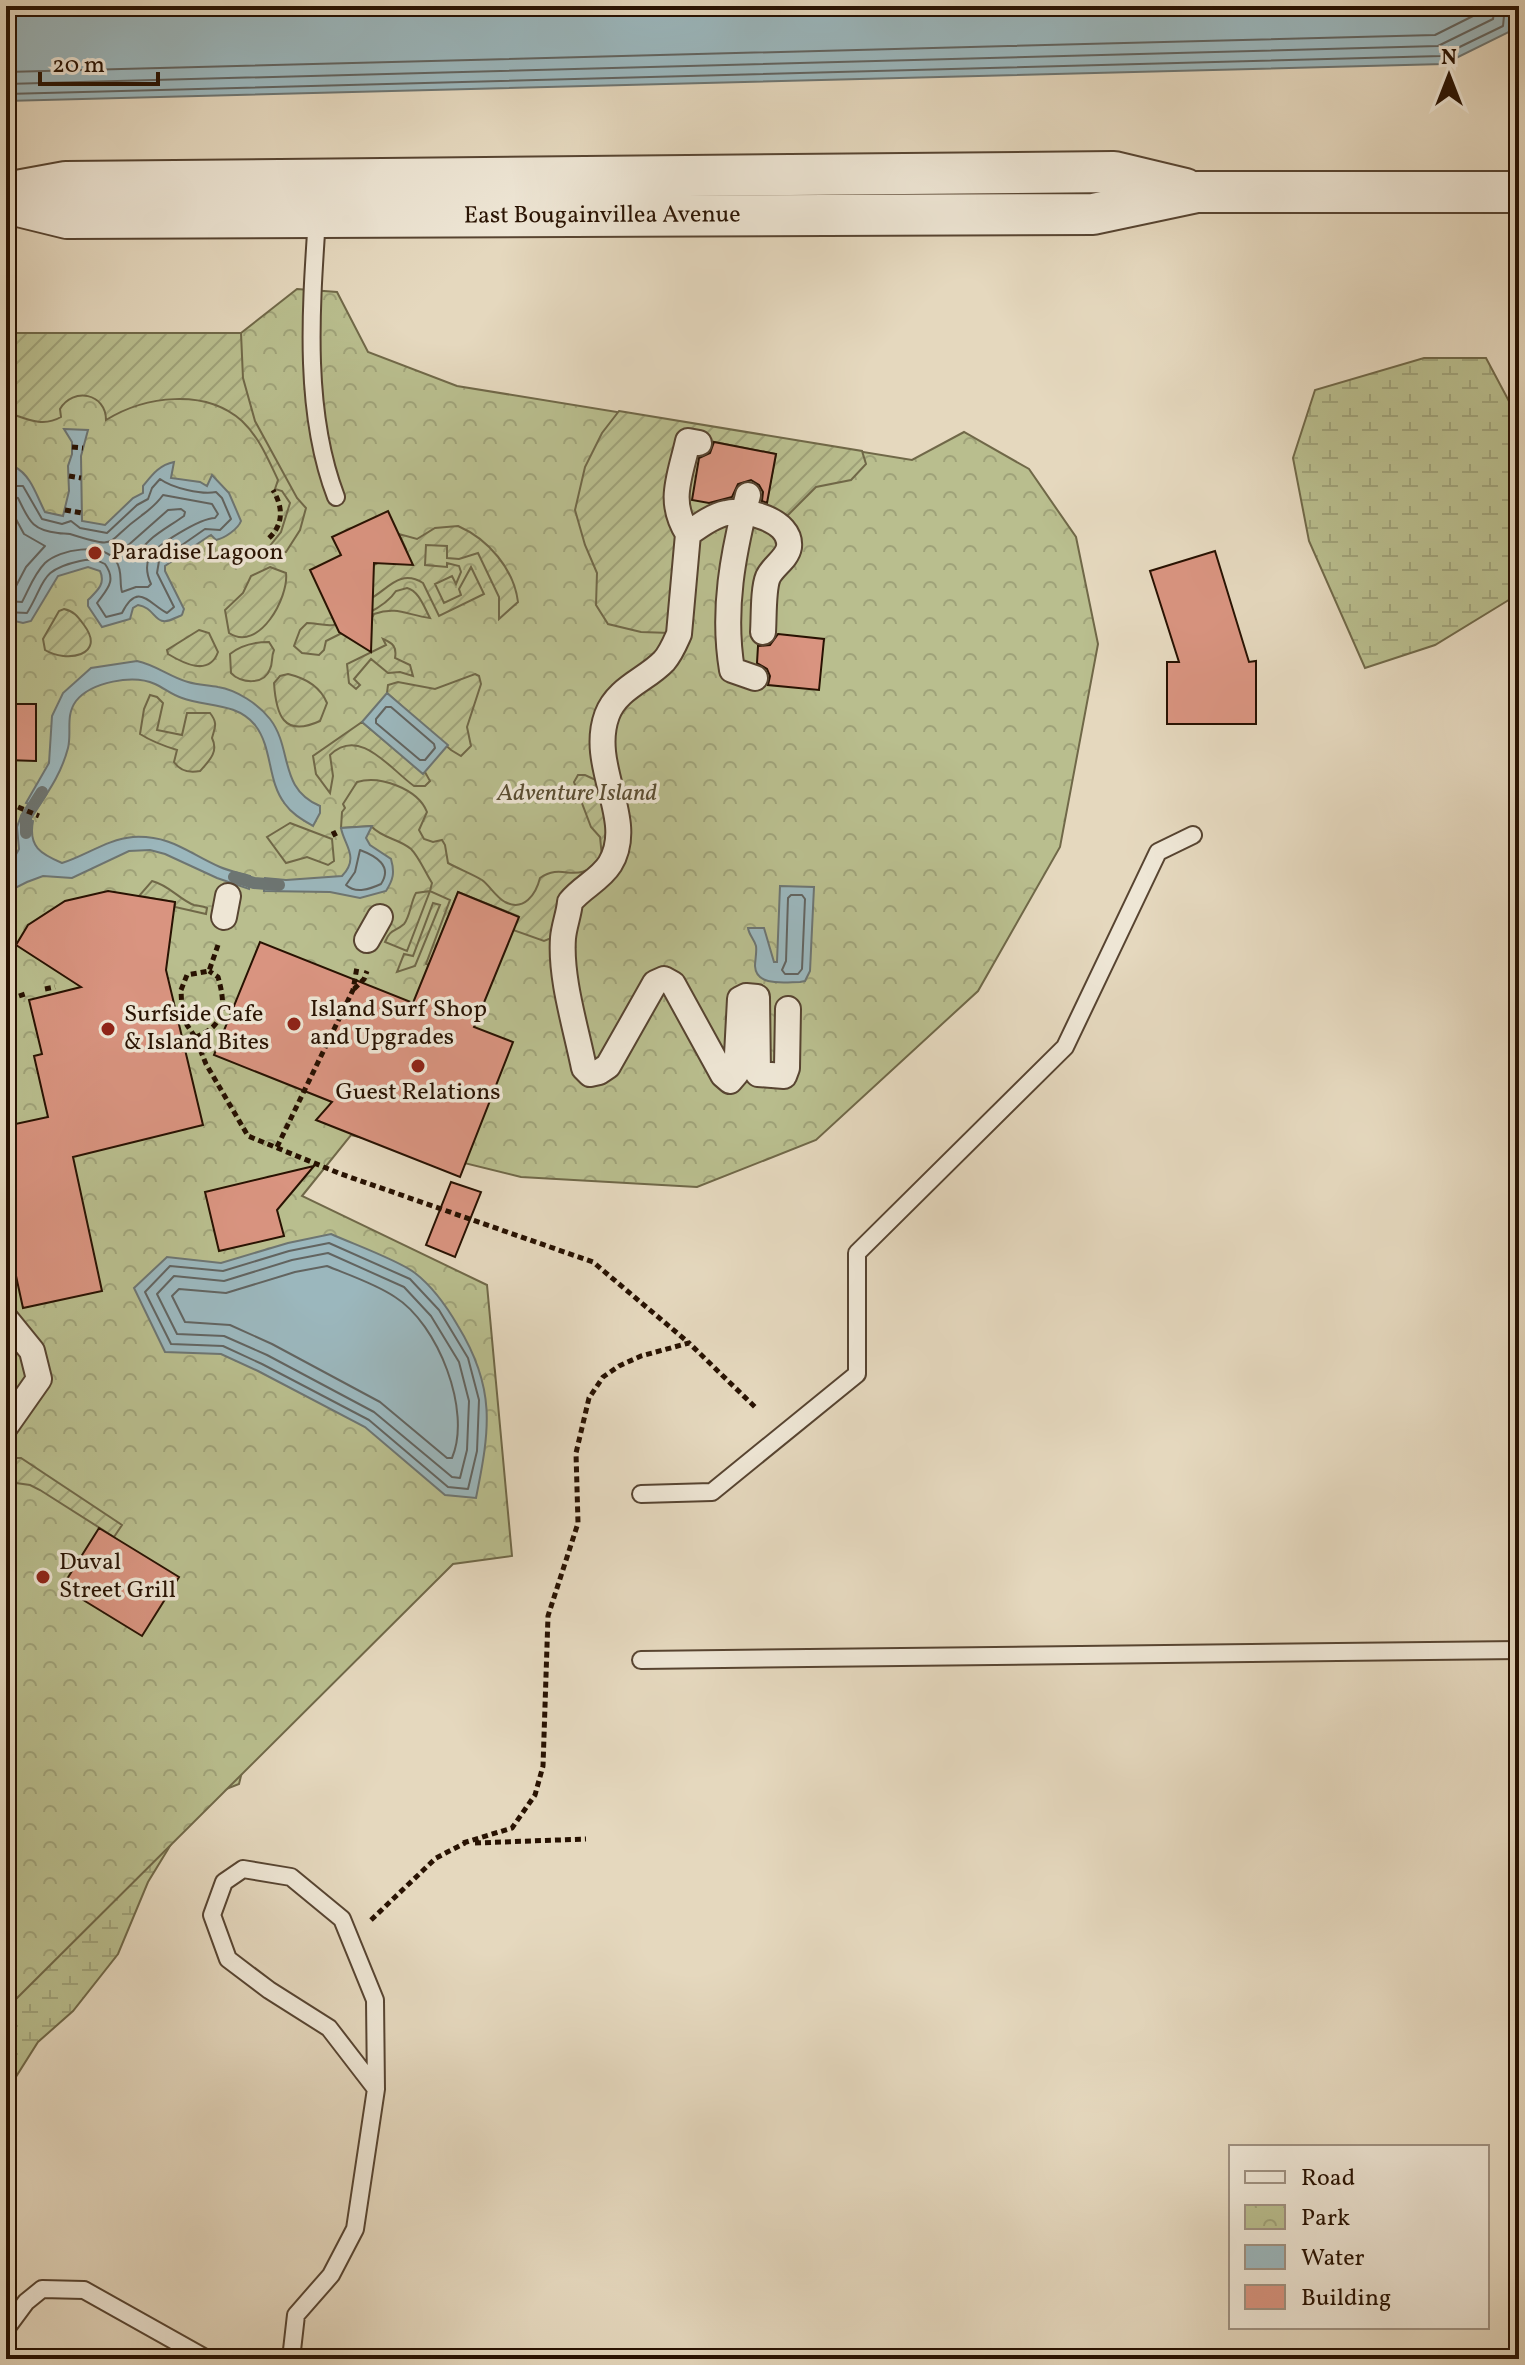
<svg xmlns="http://www.w3.org/2000/svg" width="1525" height="2365" viewBox="0 0 1525 2365" font-family="Vollkorn,serif">
<style>
.wetland{fill:url(#wetland-marsh);stroke:#706848;stroke-width:2}
.park{fill:url(#park-crowns);stroke:#706848;stroke-width:2}
.garden{fill:url(#garden-furrows);stroke:#706848;stroke-width:2}
.water{fill:#9bb7bd;stroke:#6d7572;stroke-width:2}
.lines{fill:none;stroke-linecap:round;stroke-linejoin:round}
.shore{stroke:#626460;stroke-width:2}
.stream{stroke:#6d7572;stroke-width:12}
.building{fill:#d99480;stroke:#281202;stroke-width:2}
.service-casing{stroke:#574431;stroke-width:20}
.pedestrian-casing{stroke:#574431;stroke-width:28}
.tertiary-casing{stroke:#574431;stroke-width:44}
.path{stroke:#281202;stroke-width:5;stroke-dasharray:6 4;stroke-linecap:butt}
.service{stroke:#eee6d5;stroke-width:16}
.pedestrian{stroke:#eee6d5;stroke-width:24}
.tertiary{stroke:#eee6d5;stroke-width:40}
.poi-dot{fill:#8f2418;stroke:#eee6d5;stroke-width:3}
.labels{text-anchor:middle;dominant-baseline:central;stroke-width:7;stroke-linejoin:round;paint-order:stroke}
.street-label{font-size:24px;fill:#281202;stroke:#eee6d5}
.poi-label{font-size:24px;fill:#281202;stroke:#eee6d5;text-anchor:start}
.park-label{font-size:24px;font-style:italic;fill:#5b4e33;stroke:#eee6d5}
</style>
<defs>
<pattern id="wetland-marsh" width="20" height="14" patternUnits="userSpaceOnUse" patternTransform="scale(2)"><rect width="20" height="14" fill="#b9be8e"/><path d="M1 5h8M5 5V1M11 12h8M15 12V8" fill="none" stroke="#9fa279"/></pattern>
<pattern id="park-crowns" width="20" height="18" patternUnits="userSpaceOnUse" patternTransform="scale(2)"><rect width="20" height="18" fill="#b9be8e"/><path d="M2 6a3 3 0 1 1 6 0M12 15a3 3 0 1 1 6 0" fill="none" stroke="#9fa279"/></pattern>
<pattern id="garden-furrows" width="10" height="10" patternUnits="userSpaceOnUse" patternTransform="scale(2)"><rect width="10" height="10" fill="#b9be8e"/><path d="M-1 1l2-2M0 10L10 0M9 11l2-2" fill="none" stroke="#9fa279"/></pattern>
</defs>
<rect width="100%" height="100%" fill="#e5d8be"/>
<filter id="stains"><feTurbulence type="fractalNoise" baseFrequency=".0025" numOctaves="4"/><feColorMatrix values="0 0 0 0 .2 0 0 0 0 .09 0 0 0 0 .02 0 0 0 .5 -.17"/></filter>
<radialGradient id="worn" r=".72"><stop offset=".6" stop-color="#630" stop-opacity="0"/><stop offset="1" stop-color="#630" stop-opacity=".3"/></radialGradient>
<path class="wetland" d="M1424,358h62l33,62v126l-7,52 -77,47 -70,23 -56,-127 -16,-83 22,-68z
M249,1743l-10,41 -41,16 -50,82 -30,72 -45,57 -35,31 -26,41 -6,6v-251z"/>
<path class="park" d="M297,289l40,3 31,60 89,34 455,74 52,-28 65,37 47,68 22,107 -38,203 -82,144 -162,149 -119,47 -176,-10 -170,-42 -49,61 185,89 25,271 -59,8 -447,445v-1676h235z"/>
<path class="garden" d="M6,333h235l2,45 12,43 42,77 9,10 -6,22 -14,22 -16,-1 -1,-4 12,-15 9,-29 -8,-12 -7,-2 3,-9c-10,-21 -19,-43 -36,-59 -37,-33 -97,-25 -136,-1 0,-27 -33,-33 -46,-11l1,8c-19,11 -36,1 -55,-5z
M619,411l243,40 4,13 -15,16 -35,7 -30,30 -21,-7 11,-56 -92,-18 -2,99 -12,98 -29,-1 -33,-8 -12,-19 1,-32 -12,-28 -10,-35 10,-43 17,-34z
M458,526c30,13 56,43 60,76l-19,17v-22l-21,-44 -19,6 -12,-1v-12l-21,-1 -1,20 22,2v-4l12,3 2,6 -5,12 -4,-8 -17,8 9,19 17,-8 -2,-6 12,-22 13,27 -45,22 -16,-33c-24,-15 -36,8 -55,17l-13,-26 51,-25 -7,-15 18,5 18,-11z
M270,567l16,6c3,24 -27,80 -57,60l-4,-23 18,-17 8,-17z
M407,588c12,3 17,19 23,30 -23,-3 -33,-12 -56,-4l-2,4 -46,23 -2,9 -5,5 -17,-2 -8,-7 6,-16 7,-7c8,0 17,3 26,2 20,-3 52,-17 63,-34z
M64,609c10,2 14,8 20,16 23,31 -18,38 -39,25l-2,-11 16,-28z
M199,630l10,3 9,19c-9,25 -35,11 -50,2l-1,-4z
M383,639c10,4 14,8 12,19l15,7 3,11 -13,-4 -12,1 -17,-14 -17,20 6,6 -4,4 -7,-6 -2,-19 39,-19z
M269,642l5,8c-3,7 -1,13 -4,19 -6,17 -30,14 -39,4l-1,-19c11,-9 24,-12 39,-12z
M288,674c17,4 32,12 39,29l-7,18c-37,17 -44,-7 -46,-38l6,-7z
M475,674l4,2 2,8 -14,43 4,19 -10,10 -10,-6 -64,-57 1,-8 10,-3 37,7z
M150,695l7,2 6,6 -6,27 25,5 5,-22h23c8,10 5,14 2,25 7,14 -3,23 -12,33 -10,2 -20,0 -26,-9l3,-12c-13,-4 -26,-9 -37,-16l4,-25z
M362,722l61,51 2,-1 5,9 -5,5h-11c-24,-17 -54,-60 -84,-31l3,21 -3,17 -14,-19 -3,-18z
M578,775h7l15,7 10,66 -56,89 -10,4 -31,-11 5,-14 -60,-24 -29,73 -3,-1 24,-64 -20,-9 -23,60 -22,-9c6,-14 9,-9 19,-18 6,-7 7,-23 12,-31l14,-2 2,-8c-7,-11 -13,-26 -21,-34 -13,-11 -28,-10 -40,-23l-30,2 1,-16 3,-4 -2,-4 14,-22c23,-7 61,7 70,30l-8,18 5,9 9,3 9,-2 3,5 3,18c11,6 24,11 34,17 8,6 14,17 23,22 19,10 31,-8 35,-24 25,-17 36,10 62,-21l-2,-20 -9,-10 -17,-45z
M290,823l42,16 2,22 -6,4 -21,-8 -21,6 -19,-26z
M152,881c17,4 28,19 42,24 4,1 9,1 13,3l-1,6 -31,-7v-5l-36,-6z
M433,903l7,2 -25,61 -18,6 7,-18 9,2z
M12,1458h9l101,67 -8,12 -74,-47 -10,-5 -21,-3 -3,-4v-15z"/>
<path class="water" d="M6,6h1507v24l-69,34 -1438,37z
M64,429l24,1 -7,26 1,65 23,4 28,-27 10,-5v-7c9,-11 16,-21 31,-24l-3,16 29,4 7,4 5,-11 17,18 12,28c-3,8 -16,17 -25,19l-5,-5 -2,1 -44,30v5l19,38c-3,8 0,5 -9,9 -21,11 -18,-10 -37,-13l-5,3 -3,11 -28,8 -14,-21v-6c9,-9 18,-16 12,-29l-12,-4 -30,9 -27,45 -8,2 -17,-4v-141l7,1 2,-12c16,8 22,30 30,45l18,4 6,-25 -1,-25 4,-12v-12z
M137,661c19,4 33,16 51,21 10,3 20,3 30,5 19,3 40,17 52,32 23,30 8,69 50,87v7l-7,13c-10,-6 -21,-12 -28,-22 -18,-23 -12,-56 -30,-79 -19,-23 -49,-18 -73,-27 -10,-3 -18,-10 -27,-14 -22,-10 -64,-2 -79,17 -11,15 -4,31 -8,47 -6,23 -17,40 -30,59l-12,-4 23,-40 3,-47 11,-23 28,-25z
M387,693l61,52 -25,29 -61,-52z
M21,816l12,5c-5,26 8,33 29,42 23,-7 46,-24 71,-26 38,-2 55,16 87,30 9,4 20,6 30,9l-1,13 -32,-11 -52,-24 -15,-4 -21,1 -57,27 -29,-2 -16,6 -12,6 -9,13v-29l13,-23 -2,-22z
M372,826l-6,12 4,7 21,14c4,14 2,21 -5,32l-26,7 -30,-6 -66,-1 1,-13 21,2 56,-4c18,-19 2,-31 -1,-48z
M780,886l34,1 -4,84 -5,10 -5,1c-15,0 -44,5 -45,-16 0,-6 2,-14 1,-20 -2,-7 -7,-11 -8,-18h16l10,34h3z
M331,1234c22,10 67,26 84,39 18,14 32,34 43,53 38,62 32,103 18,172l-31,-3 -80,-68 -107,-56 -37,-17 -56,-2 -31,-64 33,-31 54,6 67,-20z"/>
<g class="lines">
<path class="shore" d="M6,72l1429,-37 46,-23 2,-6
M6,84l1432,-38 55,-27 2,-13
M6,94l1435,-38 62,-30 2,-20
M6,486h17l19,33 20,5 9,-3 9,7 27,5 30,-28 11,-6 4,-11 8,-9c12,9 42,16 56,13l6,6 9,21 -11,11 -15,-1 -46,32 -2,12 17,34 -7,6c-18,-9 -29,-32 -45,0l-16,4 -9,-14c10,-14 20,-22 8,-39 -9,-5 -16,-5 -25,-3 -41,9 -34,21 -53,52l-21,-1
M6,496l12,2c11,22 13,32 40,35 4,1 8,0 12,1 51,16 33,9 71,-18 9,-7 15,-11 22,-21l49,9 6,10 -3,4c-14,0 -60,27 -66,40 -4,9 -2,17 2,26l-3,3h-12l-14,5c-3,-10 1,-21 -6,-31 -14,-19 -56,-12 -71,2 -11,11 -16,26 -23,39l-16,-1
M6,509l5,1 13,24 21,12 -19,21 -11,21 -9,1
M181,509l4,3 -1,4c-18,13 -41,23 -49,45h-6l-5,-9 1,-4 43,-38z
M386,707h5l43,37 1,4 -10,12h-5l-44,-37v-4z
M360,850c16,6 33,16 21,34 -11,5 -25,10 -35,1l9,-13z
M791,895h11l3,4 -3,70 -4,5h-13l-3,-4 4,-9 2,-63z
M329,1243l81,36 29,31 29,48 11,42 -2,51 -9,38 -20,-2 -79,-67 -107,-56 -39,-18 -52,-2 -26,-52 25,-26 53,5 66,-20z
M328,1253l76,34 27,29 28,46 10,39 -2,49 -7,28 -8,-1 -78,-65 -107,-57 -43,-19 -47,-2 -20,-40 17,-18 50,5 68,-21z
M327,1266c22,9 49,18 68,31 43,27 77,114 57,161h-5l-67,-56 -108,-58 -42,-19 -45,-3 -13,-26 7,-7 47,4 69,-21z"/>
<path class="stream" d="M26,833v-16l16,-25
M234,877l20,6 25,2"/>
</g>
<path class="building" d="M714,442l62,12 -9,49 -5,-2 1,-9 -4,-7 -8,-5 -13,4 -6,13 -23,6 -17,-3 7,-42 11,-5z
M388,511l25,54 -39,-2 -3,89 -32,-20 -29,-62 31,-15 -9,-18z
M1215,551l34,111 7,-1v63h-89v-62h12l-29,-91z
M778,634l46,5 -5,51 -51,-5 2,-9 -3,-7 -10,-6 1,-17 12,-1z
M6,704h30v57l-30,-1z
M108,891l67,11 -9,68 37,155 -130,32 29,134 -79,17 -17,-78v-104l42,-9 -14,-61 8,-2 -13,-54 52,-13 -65,-42 12,-20 37,-24z
M458,892l61,25 -45,110 39,15 -53,135 -144,-57 16,-18 -118,-47 46,-113 153,61z
M314,1166l-37,44 7,26 -65,15 -14,-59z
M451,1182l30,10 -26,65 -29,-12z
M99,1528l80,49 -37,59 -80,-49z"/>
<g class="lines">
<defs>
<path id="service" d="M317,218c-6,90 -14,193 19,279
M641,1494l71,-2 145,-118v-121l208,-206 93,-195 35,-17
M641,1660l878,-10
M6,2329l20,-27 16,-13 42,1 123,69
M291,2359l5,-44 35,-40 24,-46 21,-140 -1,-89 -33,-81 -51,-42 -48,-8 -19,13 -12,33 16,44 41,31 60,38 47,61"/>
<path id="pedestrian" d="M748,495c-15,58 -26,115 -16,175l23,8
M688,534c-21,-33 -8,-57 0,-93l11,2
M763,632c1,-14 0,-43 5,-55 5,-11 19,-18 21,-30 3,-27 -44,-39 -63,-34 -14,3 -27,13 -38,21l-9,100c-4,9 -8,19 -15,27 -18,19 -47,27 -57,54 -19,52 30,105 3,149 -10,16 -28,23 -40,38 -1,12 -6,24 -7,36 -3,40 13,90 21,130l6,6 9,-2 9,-6 47,-83 9,-4 9,5 50,91 7,6 6,-7 4,-75 6,-3 11,1 1,77 26,2 3,-8 1,-59
M224,917l4,-21
M367,940l13,-23
M6,1319l26,32 7,28 -33,47"/>
<g id="tertiary">
<path d="M6,193l60,-11 1048,-10 71,17"/>
<path id="s1" d="M6,203l61,15 1026,-4 104,-22h322"/>
</g>
</defs>
<use href="#service" class="service-casing"/>
<use href="#pedestrian" class="pedestrian-casing"/>
<use href="#tertiary" class="tertiary-casing"/>
<path class="path" d="M72,447l11,1
M69,476l12,2
M65,510l17,3
M269,538c15,-14 14,-31 4,-48
M18,807l21,9
M333,831l3,6
M218,945l-9,26 -22,4 -6,15 1,21 5,14 8,12 11,27 42,72 93,38 252,88 96,81
M45,989l10,-2
M354,989l10,-10 3,-8
M19,996l9,-3
M195,1037c31,-11 31,-32 23,-60l-9,-6
M277,1147l76,-157 4,-23
M463,1843l49,-15 23,-33 8,-29 5,-150 30,-93 -2,-70 13,-55 14,-21 16,-11 22,-10 48,-13 66,64
M475,1843l111,-4
M371,1920l65,-62 29,-15"/>
<use href="#service" class="service"/>
<use href="#pedestrian" class="pedestrian"/>
<use href="#tertiary" class="tertiary"/>
</g>
<g class="poi-dot">
<circle cx="95" cy="553" r="8"/>
<circle cx="294" cy="1024" r="8"/>
<circle cx="108" cy="1029" r="8"/>
<circle cx="418" cy="1066" r="8"/>
<circle cx="43" cy="1577" r="8"/>
</g>
<g class="labels">
<g class="street-label">
<text stroke="none"><textPath href="#s1" startOffset="598">East Bougainvillea Avenue</textPath></text>
</g>
<g class="poi-label">
<text x="111" y="553">Paradise Lagoon</text>
<text x="310" y="1010">Island Surf Shop<tspan x="310" dy="28">and Upgrades</tspan></text>
<text x="124" y="1015">Surfside Cafe<tspan x="124" dy="28">&amp; Island Bites</tspan></text>
<text x="418" y="1093" text-anchor="middle">Guest Relations</text>
<text x="59" y="1563">Duval<tspan x="59" dy="28">Street Grill</tspan></text>
</g>
<g class="park-label">
<text x="577" y="794">Adventure Island</text>
</g>
</g>
<rect width="1525" height="2365" fill="none" stroke="#e5d8be" stroke-width="32"/>
<rect x="8" y="8" width="1509" height="2349" fill="none" stroke="#281202" stroke-width="4"/>
<rect x="16" y="16" width="1493" height="2333" fill="none" stroke="#281202" stroke-width="2"/>
<rect x="1229" y="2145" width="260" height="184" fill="#eee6d5" stroke="#9f9181" stroke-width="2"/>
<rect x="1245" y="2171" width="40" height="12" fill="#eee6d5" stroke="#9f9181" stroke-width="2"/>
<text x="1301" y="2185" font-size="24" fill="#281202">Road</text>
<rect x="1245" y="2205" width="40" height="24" fill="url(#park-crowns)" stroke="#9f9181" stroke-width="2"/>
<text x="1301" y="2225" font-size="24" fill="#281202">Park</text>
<rect x="1245" y="2245" width="40" height="24" fill="#9bb7bd" stroke="#9f9181" stroke-width="2"/>
<text x="1301" y="2265" font-size="24" fill="#281202">Water</text>
<rect x="1245" y="2285" width="40" height="24" fill="#d99480" stroke="#9f9181" stroke-width="2"/>
<text x="1301" y="2305" font-size="24" fill="#281202">Building</text>
<g transform="translate(1449 76)" stroke="#eee6d5" stroke-width="6" paint-order="stroke">
<path d="M0-6L14 30L0 20L-14 30Z" fill="#281202"/>
<text y="-12" font-size="22" font-weight="bold" text-anchor="middle" fill="#281202">N</text>
</g>
<path d="M40 72v12h118v-12" fill="none" stroke="#281202" stroke-width="4"/>
<text x="52" y="72" font-size="24" fill="#281202" stroke="#eee6d5" stroke-width="6" paint-order="stroke">20 m</text>
<rect width="100%" height="100%" filter="url(#stains)"/>
<rect width="100%" height="100%" fill="url(#worn)"/>
</svg>
